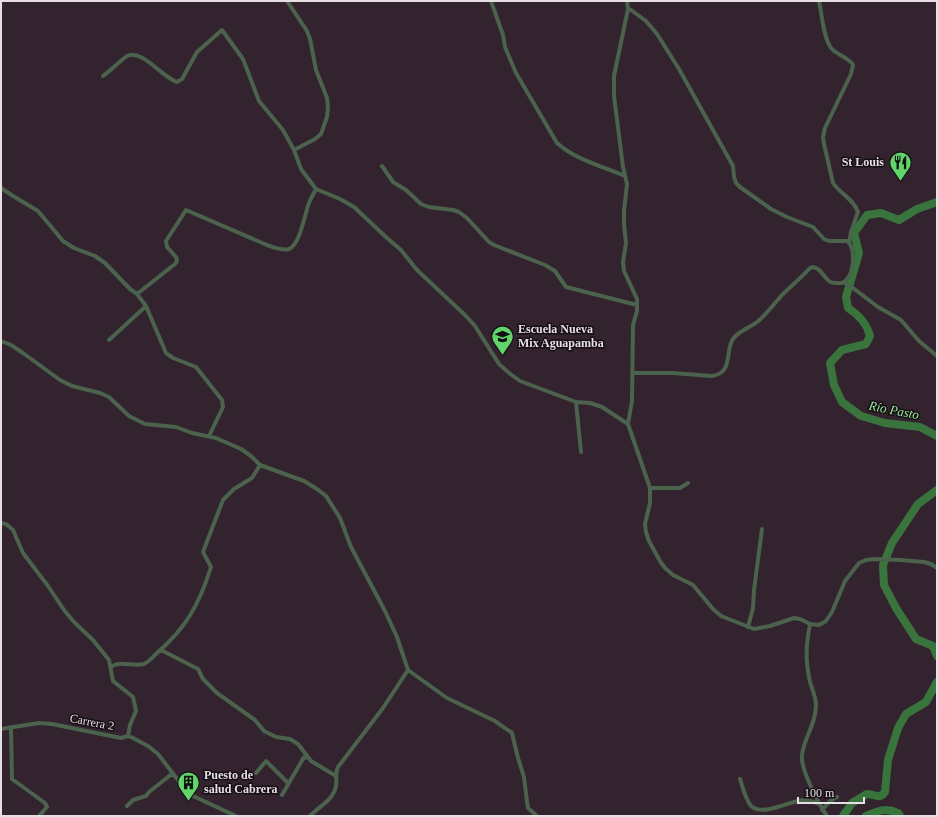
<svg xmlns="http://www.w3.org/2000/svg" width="938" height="817" viewBox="0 0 938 817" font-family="'Times New Roman',serif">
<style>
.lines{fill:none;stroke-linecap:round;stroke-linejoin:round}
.river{stroke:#39743d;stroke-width:8}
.street{stroke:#4b634c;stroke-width:4}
.labels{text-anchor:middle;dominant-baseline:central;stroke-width:3;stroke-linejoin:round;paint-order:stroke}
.poi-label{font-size:12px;font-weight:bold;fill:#e8dee6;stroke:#160f14;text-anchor:start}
.street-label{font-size:12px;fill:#e8dee6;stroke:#160f14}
.water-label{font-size:13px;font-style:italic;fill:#98eb9b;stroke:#160f14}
</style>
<rect width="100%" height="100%" fill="#32232f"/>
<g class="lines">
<path class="river" d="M937,202l-20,7 -18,11 -18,-7 -14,2 -13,18 5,20 -13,44 2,11c11,7 19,16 22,28l-4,8 -24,6 -12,13 4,22 8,17 19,14 24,7 35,4 17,9
M937,490l-19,14 -26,39 -9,22 1,20 12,23 20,31 17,7 4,10
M843,816l9,-13 15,-9c8,0 12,6 18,-2l3,-32 10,-32 8,-14 20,-12 11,-20
M866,816c11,-5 20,-9 32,-3l2,3"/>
<path class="street" d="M287,1l20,30 3,8 6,31 11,28 1,9 -1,10 -6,17 -6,5 -21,11
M491,1l12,34 2,12 11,26 41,70c19,17 45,23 68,33
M627,1l1,8 -14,67v20l9,71 4,17 -3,27v14l2,18 -3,19 1,9 13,28v12l-4,14 -1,76 -4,23
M819,1c3,13 4,36 12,47 6,7 20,11 22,17l-2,9 -26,54 -2,9 1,7 9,39c7,11 20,15 25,29l-7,20 -2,11
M628,9l3,1 15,11 11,13 22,35 54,97 1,11 2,6 4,4 31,22 16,8 26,10 11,12 5,2h18c5,4 6,11 6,17 0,11 -4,27 -16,25 -3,0 -7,0 -9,-3 -6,-5 -7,-12 -16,-13l-3,2c-8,9 -18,17 -27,26 -8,9 -16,20 -25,27 -9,7 -22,10 -26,21 -5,15 0,31 -20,33l-38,-3h-41
M103,76c8,-6 16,-14 24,-20 14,-8 36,22 50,26l5,-3 15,-27 25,-22 21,29 16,42 24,29 11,20 7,19 15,20 24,10 14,8 33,31 14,12 16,20 48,45 10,11 24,38 10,9 11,8 56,21 14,1 12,4 26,17 22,64v15l-5,21 1,8 3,9 11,20 5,7 8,7 20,10 20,24 8,7 33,13 16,-3 24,-8 6,1 10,5 9,1 7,-4 6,-9 13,-31 14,-18 7,-3 9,-1 25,1 24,2 7,2 6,4
M382,166l11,16 13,8 15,14 8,3 24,3 6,2 8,6 22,24 5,3 51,20 10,6 11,16 71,18
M1,188l12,8 25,15 25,30 11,7 21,8 10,7 25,26 7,5 9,12 20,47 7,5 23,9 26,33 1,7 -14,29
M845,283l8,5 25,19 23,13 18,21 18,15
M137,294l38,-30 2,-3 -1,-4 -9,-10 -1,-6 20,-31 81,35c6,2 16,6 22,4 11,-4 16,-36 20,-46 2,-5 5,-10 7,-14
M109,340l37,-34
M1,341l10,4 12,8 37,27 12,6 28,7 9,4 20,19 16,8 31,3 16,6 24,5 25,11 10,7 9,9 44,16 13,8 9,7 14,22 11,29 34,64 12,26 11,33 39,28 48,23 17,12 6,25 6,19 3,25 1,6 9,8
M576,402l5,50
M650,488h30l8,-5
M1,523l5,1 7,6 10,23 25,33 16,24 10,12 19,18 16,20 4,21 20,16 3,14 -6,14 -2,11
M810,624c-4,22 -5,36 0,58 2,7 6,15 6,23 0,20 -12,32 -14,50 -2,13 17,50 25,61
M748,627l5,-19 1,-18 8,-61
M161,650l37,19 5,10 14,14 38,27 9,11 12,6 14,2 8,5 13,17 25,15
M111,667c9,-7 23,0 33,-3 5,-2 10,-8 14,-12 28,-24 41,-48 52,-82l1,-3 -8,-15 20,-52 11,-11 18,-11 8,-13
M11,727l1,52 33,24 2,4 -8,9
M1,729l38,-6 13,1 69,14 7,-2 3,1 17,9 10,8 26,34 7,7 45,21
M256,773l10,-12 22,22
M740,779c3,9 5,19 11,27 13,11 37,-5 53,-6 5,0 10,2 15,4
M282,795l22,-38 5,1
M127,806l6,-6 13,-4 3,-4 24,-19
M822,810l8,-9 7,-4
M310,816c9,-10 23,-15 26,-30 1,-7 -1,-13 2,-19l45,-59 25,-38"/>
</g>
<defs>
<symbol id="restaurant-pin" viewBox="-11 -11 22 30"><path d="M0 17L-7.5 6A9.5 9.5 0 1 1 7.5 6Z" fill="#61d56a" stroke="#160f14"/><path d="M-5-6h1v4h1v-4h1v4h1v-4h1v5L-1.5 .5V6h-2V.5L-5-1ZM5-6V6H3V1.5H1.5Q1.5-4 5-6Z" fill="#111"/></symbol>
<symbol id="school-pin" viewBox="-11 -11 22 30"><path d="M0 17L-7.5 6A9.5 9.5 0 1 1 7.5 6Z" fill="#61d56a" stroke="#160f14"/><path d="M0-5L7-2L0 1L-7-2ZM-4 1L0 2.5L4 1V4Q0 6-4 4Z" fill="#111"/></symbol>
<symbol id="building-pin" viewBox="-11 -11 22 30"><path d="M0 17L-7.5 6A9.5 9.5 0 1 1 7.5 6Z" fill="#61d56a" stroke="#160f14"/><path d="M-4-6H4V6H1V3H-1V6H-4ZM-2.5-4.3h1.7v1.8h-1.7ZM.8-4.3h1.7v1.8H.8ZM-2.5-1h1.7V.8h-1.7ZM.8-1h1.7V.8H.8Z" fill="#111"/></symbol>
</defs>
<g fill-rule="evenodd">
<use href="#restaurant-pin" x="888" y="150" width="25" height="34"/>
<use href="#school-pin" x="490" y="324" width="25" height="34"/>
<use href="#building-pin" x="176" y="770" width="25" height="34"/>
</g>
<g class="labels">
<g class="poi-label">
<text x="884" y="162" text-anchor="end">St Louis</text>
<text x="518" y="329">Escuela Nueva<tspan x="518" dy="14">Mix Aguapamba</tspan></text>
<text x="204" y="775">Puesto de<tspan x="204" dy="14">salud Cabrera</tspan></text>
</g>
<g class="street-label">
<text transform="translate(92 722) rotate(11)">Carrera 2</text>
</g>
<g class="water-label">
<text transform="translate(894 410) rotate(11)">Río Pasto</text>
</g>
</g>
<rect width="938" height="817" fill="none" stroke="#e8dee6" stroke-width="4"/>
<path d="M798 797v6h66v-6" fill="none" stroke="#e8dee6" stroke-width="2"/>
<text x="804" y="797" font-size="12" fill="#e8dee6" stroke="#160f14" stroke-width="3" paint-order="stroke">100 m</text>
</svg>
